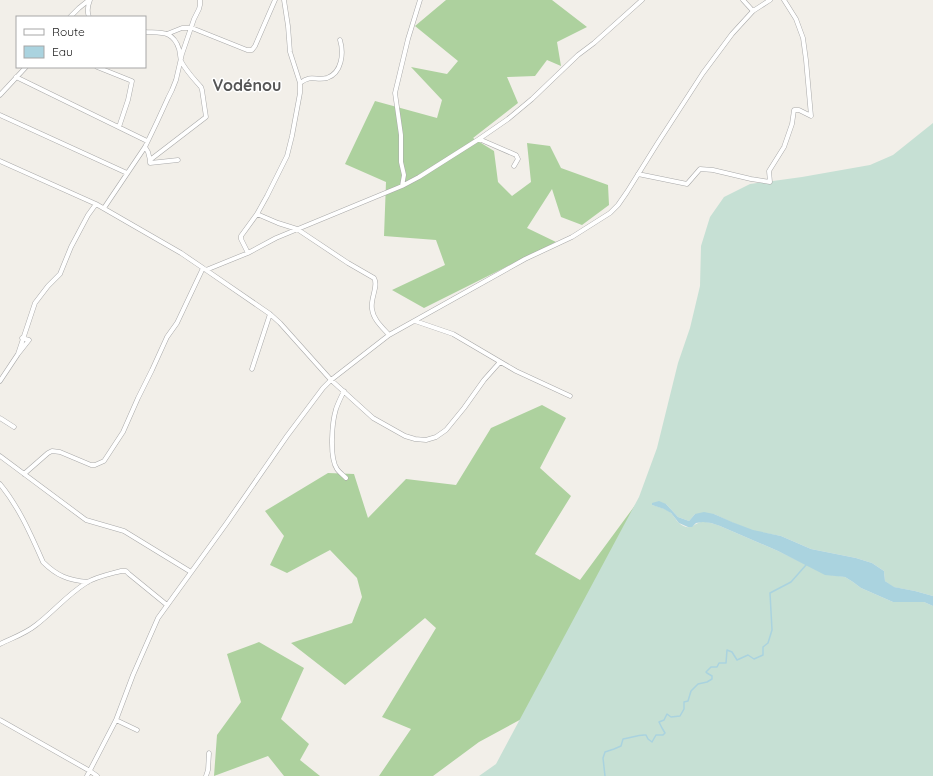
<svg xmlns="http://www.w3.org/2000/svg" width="933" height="776" viewBox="0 0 933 776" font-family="Quicksand,sans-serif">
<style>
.forest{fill:#add19e}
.wetland{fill:#c6e0d4}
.water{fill:#aad3df}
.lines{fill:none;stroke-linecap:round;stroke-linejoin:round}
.stream{stroke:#aad3df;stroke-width:1.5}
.minor-casing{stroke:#a9a9a9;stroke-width:5}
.minor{stroke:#fff;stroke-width:4}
.labels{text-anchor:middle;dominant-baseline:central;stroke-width:3;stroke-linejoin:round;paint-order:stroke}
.quarter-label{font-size:16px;font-weight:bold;fill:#555;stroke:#fff}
</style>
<rect width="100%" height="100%" fill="#f2efe9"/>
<path class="forest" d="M446,0h106l35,27 -30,15 4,24 -14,-6 -12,16 -28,1 11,26 -45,35 21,13 4,31 14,14 19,-14 -4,-39 23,3 11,22 47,17 1,20 -27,20 -21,-8 -9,-28 -25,39 29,14 -132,66 -32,-18 53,-25 -9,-25 -52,-4 2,-54 -41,-18 30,-63 62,17 5,-18 -31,-33 36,7 11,-13 -43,-35z
M542,405l24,13 -26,50 31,28 -36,58 45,26 56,-76 -98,206 -59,32 -46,34h-54l32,-47 -29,-12 54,-89 -11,-10 -80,67 -54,-42 61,-20 10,-26 -5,-19 -27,-28 -43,23 -17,-8 14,-29 -19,-25 63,-38 26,1 14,44 38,-39 50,6 35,-57z
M259,642l45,26 -23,51 28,25 -9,16 20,16h-36l-16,-20 -54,20 3,-41 24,-33 -14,-48z"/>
<path class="wetland" d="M933,123v473l-18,-5 -22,-4 -8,-6 -1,-10 -12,-8 -16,-5 -45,-9 -30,-13 -28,-5 -22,-9 -17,-8h-19l-6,7 -11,-4 -12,-13 -14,1c6,2 13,3 18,7 6,6 7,12 16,15 6,1 10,-4 15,-5 6,-1 13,2 19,4l58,25 47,23 20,3 8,5 8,6 32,14h31l9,4v170h-454l17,-12 143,-267 18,-49 21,-85 12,-35 10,-42 1,-40 9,-29 14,-20 26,-13 52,-7 68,-12 23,-10z"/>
<path class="water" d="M659,501l7,3 12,13 11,4 6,-7 9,-2 10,2 18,8 21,8 28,6 30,13 45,9 16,5 12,8 1,10 9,6 21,4 18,5v10l-9,-4h-31l-32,-14 -8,-6 -8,-5 -20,-2 -47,-24 -58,-25 -9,-3 -8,-1 -7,1 -4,4h-4l-9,-4 -8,-10 -7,-4 -12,-4v-2z"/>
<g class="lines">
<path class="stream" d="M605,776l-2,-18 2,-6 9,-3 7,-3 2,-7c8,-1 16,-5 23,-4l2,4 4,3 4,-7h7l2,-2 -3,-5 -3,-6 5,-2 3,-6 4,3 9,-1 4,-7v-7l4,-1 3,-10 7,-7 9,-2 5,-3v-3l-5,-3 -1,-1 5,-5h6l2,-4h7l1,-13 5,2 5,8 11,-5 6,4 9,-4v-8l5,-4 4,-13 -2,-37 21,-11 15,-17"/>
<defs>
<path id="minor" d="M743,0l10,11
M70,17l9,-9 10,-8
M89,17c-2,-5 -1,-12 1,-17
M145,32c16,1 28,-2 34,17 1,4 1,8 2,12 5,10 13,18 20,26l1,3 4,27 -56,43v3l28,-3
M167,34l15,-6h10l55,22h5l3,-4 20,-46
M97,67l35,14 -4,19 -9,27
M16,77l131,64
M300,83c12,-9 15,-2 27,-5 15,-5 17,-25 13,-38
M0,95l26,-28
M0,115l127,58
M479,139l37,16 2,4 -4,7
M145,147l3,5 2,8
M0,161l96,43 85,49 25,17 64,44 10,9 51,57 42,38 32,18 10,3 11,1 10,-3 10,-7 18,-22 20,-28 16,-18
M638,174l49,10 13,-15 13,1 38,9 19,3 -1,-11 15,-24 8,-23 2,-14h5l12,6 -5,-56 -3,-22 -7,-19 -12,-19
M402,186l2,-11 -3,-13v-27l-6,-42 13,-54 12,-39
M104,208l41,-61 12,-25 11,-24 4,-8 4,-10 6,-26 12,-35 5,-10 1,-4v-5
M257,214l21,9 19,6 51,34 26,15c5,8 -4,20 -2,31 1,10 10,18 17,26
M248,253l-7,-14v-3l16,-22 10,-18 20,-40 5,-20 8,-43v-10l-10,-31 -2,-26 -4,-26
M206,270l42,-17 28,-15 126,-52 17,-9 60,-38 29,-20 24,-20 46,-44 16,-12 48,-43
M415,321l38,13 63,37 54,25
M18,354l17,-51 13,-17 12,-12 11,-27 17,-32 8,-11
M252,369l18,-55
M0,381l18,-27 11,-14 -7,-2
M344,391c-3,6 -6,12 -8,18 -4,13 -7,48 1,60 2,3 6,6 9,9
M0,418l14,9
M0,456l86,64 38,11 67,41
M24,474l24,-21 4,-2 8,1 31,13h4l9,-4 19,-29 15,-34 14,-28 15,-33 10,-14 26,-55
M0,484c19,23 31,51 43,78 14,14 25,18 45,20
M0,644c12,-6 25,-10 36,-19 17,-13 31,-30 50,-42 9,-6 24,-9 35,-12h5l3,3 38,31
M0,720l90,51 7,5
M116,720l21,10
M87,776l29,-56 17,-45 25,-57 68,-94 61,-88 36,-48 8,-8 58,-45 136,-76 47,-22 38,-24 8,-8 9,-13 30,-48 46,-71 29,-39 21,-23 17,-11
M206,776l2,-6 1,-17"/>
</defs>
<use href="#minor" class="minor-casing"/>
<use href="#minor" class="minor"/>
</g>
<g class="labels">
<g class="quarter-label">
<text x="247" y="85">Vodénou</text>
</g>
</g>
<rect x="16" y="16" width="130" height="52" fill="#ffffff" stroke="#a7a7a7"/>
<rect x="24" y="29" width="20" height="6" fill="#ffffff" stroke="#a7a7a7"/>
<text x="52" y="36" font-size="12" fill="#222222">Route</text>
<rect x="24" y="46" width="20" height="12" fill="#aad3df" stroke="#a7a7a7"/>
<text x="52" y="56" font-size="12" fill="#222222">Eau</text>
</svg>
